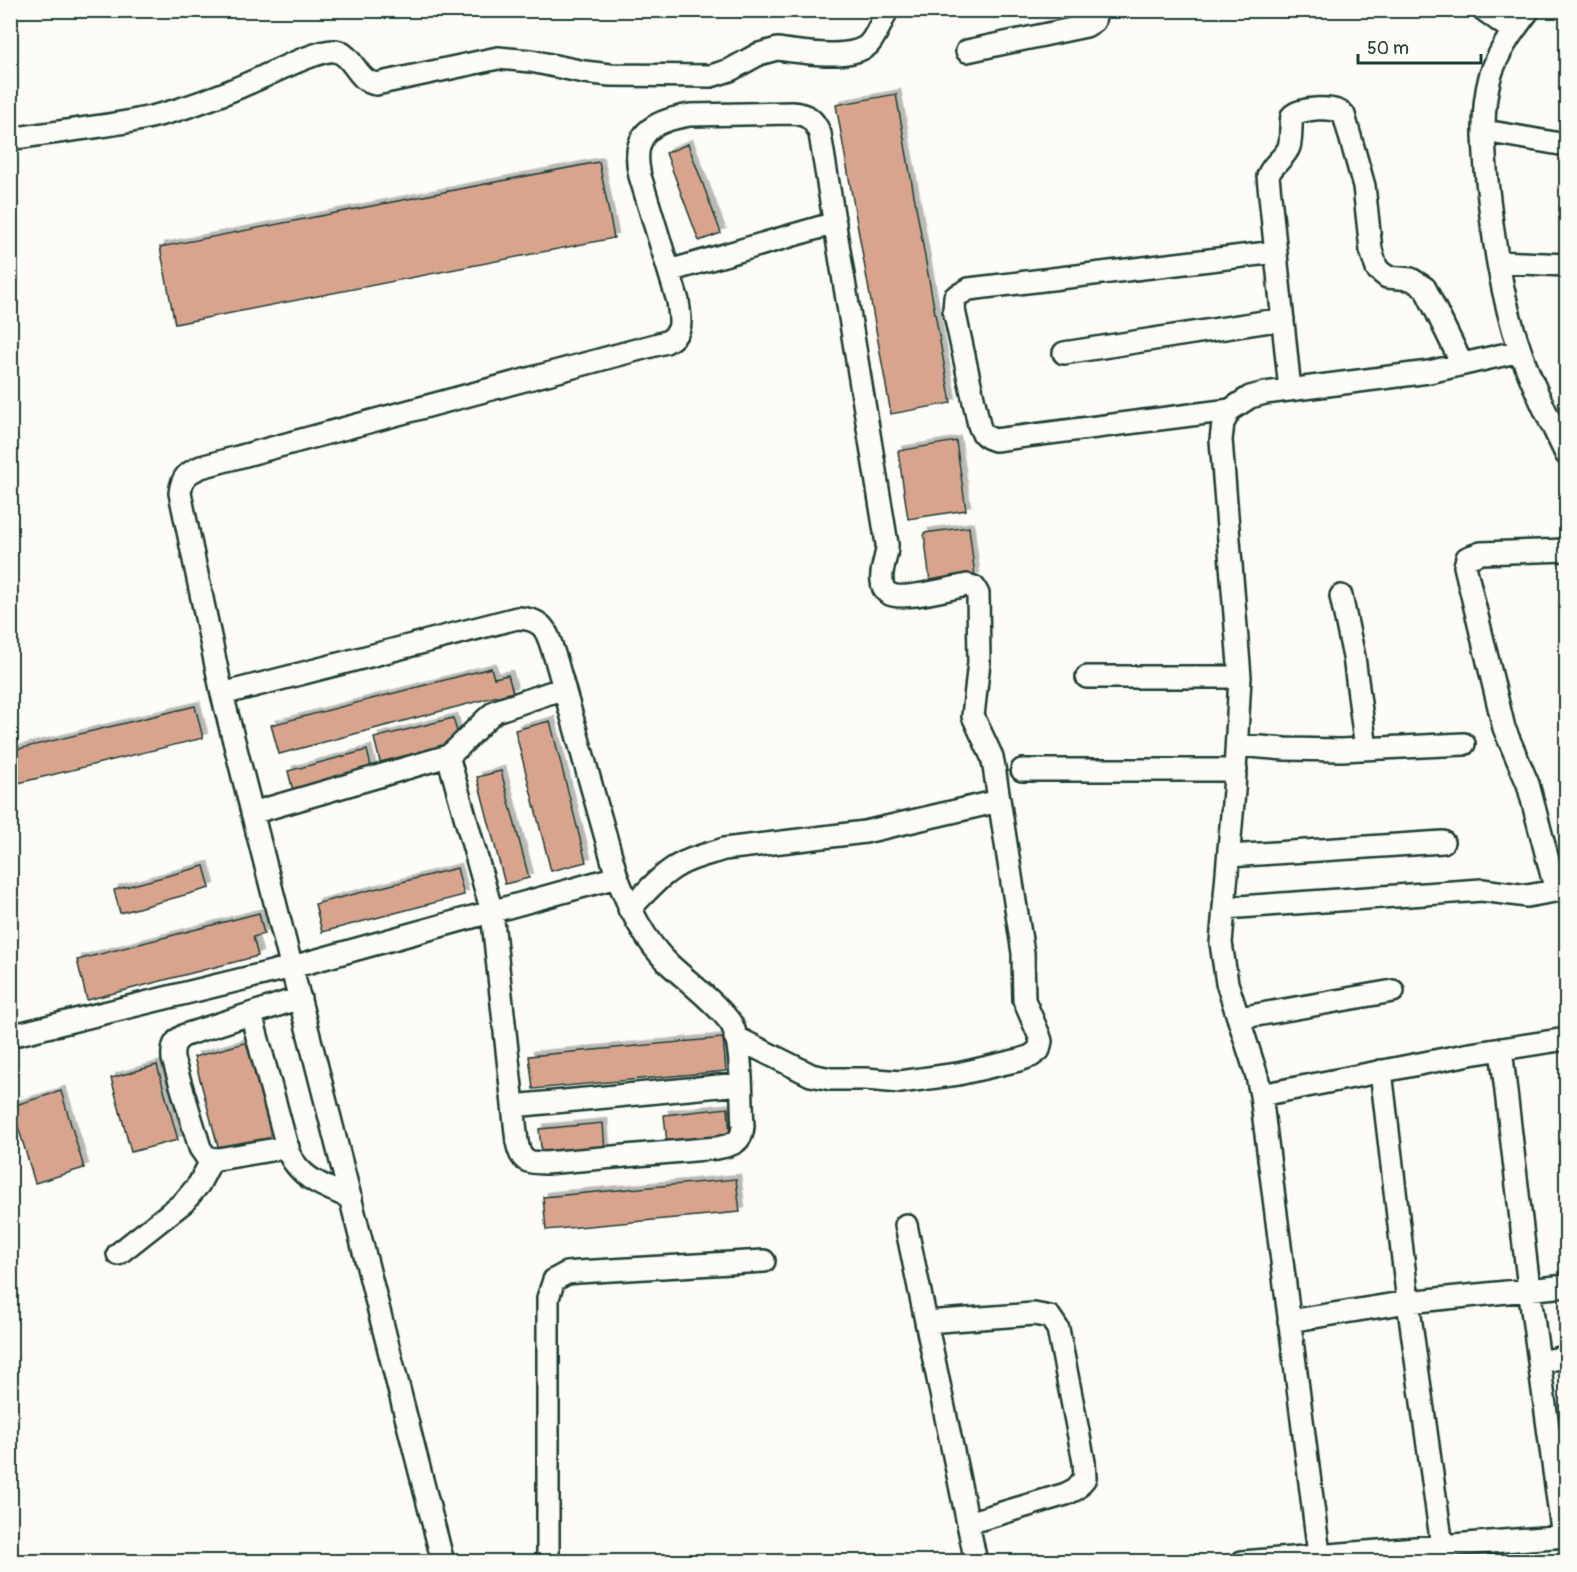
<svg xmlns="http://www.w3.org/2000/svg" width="1577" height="1572" viewBox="0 0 1577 1572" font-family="Pangolin,sans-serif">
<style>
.building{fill:#d8a48d;stroke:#1f3d34;stroke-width:1.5;filter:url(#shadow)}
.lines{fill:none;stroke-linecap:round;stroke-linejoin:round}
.minor-casing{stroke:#1f3d34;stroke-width:26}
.minor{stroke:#fdfcf7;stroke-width:21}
</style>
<defs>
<filter id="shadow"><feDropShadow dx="4.5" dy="-4.5" stdDeviation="0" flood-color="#0004"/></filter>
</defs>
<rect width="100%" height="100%" fill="#fdfcf7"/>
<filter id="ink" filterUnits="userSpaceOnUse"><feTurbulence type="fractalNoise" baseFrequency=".0167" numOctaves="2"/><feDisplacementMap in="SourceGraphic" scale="12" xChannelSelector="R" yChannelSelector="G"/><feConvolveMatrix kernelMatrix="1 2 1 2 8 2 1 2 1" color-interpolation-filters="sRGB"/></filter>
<g filter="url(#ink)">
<path class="building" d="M896,94l55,309 -60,11 -55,-309z
M688,144l33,89 -22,8 -33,-88z
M599,162l15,76 -439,86 -15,-77z
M956,441l10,69 -58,9 -10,-68z
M969,527l6,50 -45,5 -6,-49z
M491,668l3,10 14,-3 5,17 -234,62 -8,-29z
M195,706l8,32 -193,47v-34z
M453,718l7,24 -80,20 -6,-24z
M550,721l36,141 -35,9 -36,-141z
M367,750l6,25 -79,20 -6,-24z
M501,771l28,107 -24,6 -28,-107z
M204,866l6,22 -90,25 -6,-23z
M457,868l7,27 -142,37 -7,-28z
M259,913l5,21 -11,3 5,19 -171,44 -10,-40z
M723,1038l3,33 -193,18 -4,-33z
M248,1042l25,98 -53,14 -26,-97z
M157,1065l21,75 -47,12 -20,-74z
M61,1091l23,77 -49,15 -23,-77z
M728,1108l2,28 -63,7 -3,-28z
M603,1123l2,28 -63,6 -3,-28z
M736,1179l4,33 -194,18 -3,-33z"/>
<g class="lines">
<defs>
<path id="minor" d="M1484,10l29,21
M1529,10c-16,21 -31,41 -39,67 -9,33 -6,70 -3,104 6,57 14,115 33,169 12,36 30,70 46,104
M967,51l119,-25 8,-5 2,-11
M1485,131l81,14
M10,139c43,-7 86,-11 127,-19 42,-8 83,-24 121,-41 16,-7 62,-30 77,-28 18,2 21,30 41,33l122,-26 33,3 53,11 26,3 101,1 19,-6 29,-16 18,-5c23,3 75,12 92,-5 8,-9 13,-23 18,-34
M1498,262l68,3
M669,271l166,-48
M1064,353l219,-34
M1290,390l-22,-214c4,-12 17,-18 21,-29 3,-9 1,-21 3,-31 9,-8 43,-11 52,-1l20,71 7,64 6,19 10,8 24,2 14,9 37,76
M1230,410l-235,30c-10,-3 -13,-6 -16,-15l-25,-115 1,-13 14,-8 307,-37
M1341,596l13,61 12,92
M1087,677h153
M222,694l295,-76c31,1 30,17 39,42l61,217c12,31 27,63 52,87 16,15 53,44 63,61 11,21 9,76 11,101 -1,17 -11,19 -26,22l-172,15c-18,-1 -24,0 -28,-21l-25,-230 -44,-156
M1237,745l48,4 56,1 123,-6
M1022,770h214
M252,813l196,-57c18,-13 30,-32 48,-45l68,-23
M1229,856l214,-14
M1556,891l-28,-107 -24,-56 -39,-162 2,-8 14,-5 85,-3
M1224,908l258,-18 45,6 39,-7
M629,909c16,-15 31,-34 50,-44 14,-8 30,-11 45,-16l141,-17 134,-31
M251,1014l38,140c14,27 36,32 62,44
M1239,1018l154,-27
M10,1036l282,-69 325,-90
M1501,1049l28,239 34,249
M1381,1071l27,231 34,244
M1261,1095l209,-41 96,-15
M513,1106l227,-22
M288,1147l-70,12 -11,-1 -7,-10 -27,-89c-1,-12 1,-18 12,-24l115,-37
M906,1225l70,337
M118,1254l66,-52 15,-18 13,-25
M1289,1321l119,-19 158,-16
M926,1322l108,-8 16,3 8,12 26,133 1,16 -9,11 -10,5 -98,29
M1539,1362l27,-5
M443,1562l-221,-868 -42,-201c2,-16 7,-20 21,-26l465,-125c19,-10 14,-22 12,-41l-38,-125c-10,-42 12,-55 50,-61l102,-2c15,1 22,6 28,21l67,410c1,12 -7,25 -5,37 0,4 2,10 6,12 12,9 63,-5 79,-8l7,2 4,7 1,68 -6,54 19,41 2,10 29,186 1,47 15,35 2,6 -2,9 -8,6 -12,4 -61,14 -58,8 -34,-3h-35l-20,-4 -76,-38
M548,1562v-264l6,-18 13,-7 11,-1 186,-11
M1242,1562l324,-26
M1320,1562l-59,-467 -4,-19 -30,-93 -6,-40 13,-152 6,-114 -19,-237 2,-17 7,-13 20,-13 15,-4 164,-21 91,-21"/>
</defs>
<use href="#minor" class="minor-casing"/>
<use href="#minor" class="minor"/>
</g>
</g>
<rect width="1577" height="1572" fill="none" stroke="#fdfcf7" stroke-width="36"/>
<rect x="18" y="18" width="1541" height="1536" fill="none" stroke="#1f3d34" stroke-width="2" filter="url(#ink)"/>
<path d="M1358 54v9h123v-9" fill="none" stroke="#1f3d34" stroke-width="3"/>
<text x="1367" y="54" font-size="18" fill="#1f3d34" stroke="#fdfcf7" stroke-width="4.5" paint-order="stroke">50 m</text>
</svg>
